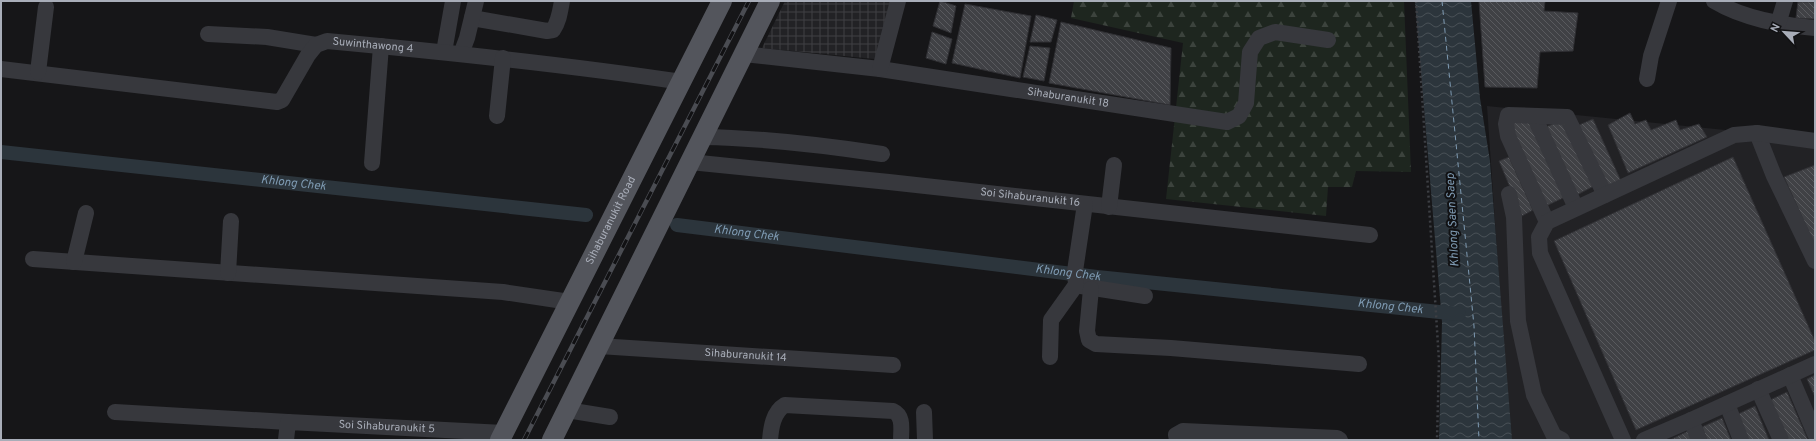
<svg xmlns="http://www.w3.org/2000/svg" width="1816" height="441" viewBox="0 0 1816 441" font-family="Overpass,sans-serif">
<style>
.built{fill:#222225}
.industrial{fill:url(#industrial-grid)}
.forest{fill:url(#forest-firs)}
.water{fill:url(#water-waves)}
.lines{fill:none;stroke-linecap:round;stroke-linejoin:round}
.canal{stroke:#2c353c;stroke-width:14}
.ferry{stroke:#7f9bb3;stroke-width:1;stroke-dasharray:5 4;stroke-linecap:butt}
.building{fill:url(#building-back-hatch);stroke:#303034}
.path{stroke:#3d3f44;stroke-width:2.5;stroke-dasharray:2 3;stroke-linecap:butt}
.minor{stroke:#37383d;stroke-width:16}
.major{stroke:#53555c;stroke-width:20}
.rail-casing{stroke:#4a4c52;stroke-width:4.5}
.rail{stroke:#111113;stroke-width:3;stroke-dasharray:9;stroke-linecap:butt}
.labels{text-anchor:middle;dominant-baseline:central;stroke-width:4;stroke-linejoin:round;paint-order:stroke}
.street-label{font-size:11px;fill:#a8adb8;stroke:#111113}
.water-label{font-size:12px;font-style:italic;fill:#7f9bb3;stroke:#111113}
</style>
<defs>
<pattern id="industrial-grid" width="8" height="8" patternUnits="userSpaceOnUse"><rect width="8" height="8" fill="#222225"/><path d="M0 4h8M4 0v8" fill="none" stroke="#3f3f43"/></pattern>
<pattern id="forest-firs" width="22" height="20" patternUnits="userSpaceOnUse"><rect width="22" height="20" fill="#1e261f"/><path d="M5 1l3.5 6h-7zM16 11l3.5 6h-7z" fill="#3c433d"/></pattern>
<pattern id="water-waves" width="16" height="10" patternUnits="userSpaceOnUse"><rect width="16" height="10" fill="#2c353c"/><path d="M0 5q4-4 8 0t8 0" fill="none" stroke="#485056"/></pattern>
<pattern id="building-back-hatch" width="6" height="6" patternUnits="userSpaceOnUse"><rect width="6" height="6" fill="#404145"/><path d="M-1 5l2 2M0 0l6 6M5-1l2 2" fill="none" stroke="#595a5e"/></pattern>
</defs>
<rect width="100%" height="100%" fill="#161618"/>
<path class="built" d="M1487,106l328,33v301h-305z"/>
<path class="industrial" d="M785,1h108l-18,58 -113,-11z"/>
<path class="forest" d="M1074,1h330l7,171 -55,-1 -4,16h-24l-2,29 -160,-17 17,-156 -112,-25z"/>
<path class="water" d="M1415,1h56l9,97 10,63 22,279h-73l3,-118z"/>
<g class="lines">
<g class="canal">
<path id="s1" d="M1,152l585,63"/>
<path id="s2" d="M677,225l420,52 362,37"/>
</g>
<path class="ferry" d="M1442,1l32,325 5,114"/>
</g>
<path class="building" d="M940,1l16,5 -5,27 -18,-7z
M1479,1h66l-1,10 34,2 -5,38 -33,1 -3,36 -52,-1z
M1798,2h17v17l-19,-1z
M965,4l66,12 -11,62 -68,-15z
M1036,15l21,5 -6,22h-21z
M1061,22l110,26 -1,57 -121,-22z
M932,32l20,7 -6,25 -20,-6z
M1030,46l20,2 -6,33 -21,-4z
M1630,113l5,11 11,-4 5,10 25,-10 4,10 19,-6 8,13 -79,36 -20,-48z
M1528,116l37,81 -19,9 -36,-82z
M1564,119l30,67 -19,10 -29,-69z
M1593,119l28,62 -14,8 -28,-64z
M1509,157l24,53 -11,6 -23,-55z
M1733,157l82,184v9l-179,80 -82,-189z
M1815,165v81l-31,-69z
M1815,375v22l-8,-18z
M1787,392l21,48h-23l-17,-39z
M1755,406l14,34h-22l-11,-25z
M1722,418l9,22h-24l-5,-13z
M1688,431l4,9h-22z"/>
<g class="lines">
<path class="path" d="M1416,1l23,360 -2,79"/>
<g class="minor">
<path d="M1714,1c30,18 67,24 101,27"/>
<path d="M472,18l75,13 6,-1c6,-9 7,-18 9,-29"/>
<path d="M1778,24l7,-23"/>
<path d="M208,34l59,3 49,8"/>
<path d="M444,52l9,-51"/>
<path d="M461,54l6,-16 9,-37"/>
<path id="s3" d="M744,54l136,15 347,53 12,-6 7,-13 4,-51 9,-14 16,-6 53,8"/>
<path id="s4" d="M1,69l276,33 5,-2 26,-45 8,-10 11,-4c118,11 237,23 355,41"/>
<path d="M880,69l18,-68"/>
<path d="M38,72l8,-65"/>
<path d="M1647,79l4,-23 18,-55"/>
<path d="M497,116l6,-58"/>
<path d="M1534,116l42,92"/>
<path d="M1757,133l17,43 41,85"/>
<path d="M702,137c60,1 121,8 180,17"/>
<path id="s5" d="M690,162l199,20 481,53"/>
<path d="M372,163l9,-117"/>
<path d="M1509,194l5,23 4,104 16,74 20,41 8,4"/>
<path d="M1109,207l5,-42"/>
<path d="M1547,222l-39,-86 -2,-12 2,-9 59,2 38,78"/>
<path d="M33,259l470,33 67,10"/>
<path d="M74,262l12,-49"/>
<path d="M228,273l3,-52"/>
<path d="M1081,286l64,10"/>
<path d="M1091,289l-4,42 2,9 7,4 75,4 188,16"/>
<path id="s6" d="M599,346l294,19"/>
<path d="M1050,357l1,-37 25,-35 -1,-14 10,-67"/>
<path d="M1790,375l25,59"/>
<path d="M1758,389l23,51"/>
<path d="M1727,404l14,36"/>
<path d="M567,410l43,7"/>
<path d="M115,412l173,10"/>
<path d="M924,412l1,28"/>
<path d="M1691,420l8,20"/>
<path id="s7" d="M286,440l2,-18 216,11"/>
<path d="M770,440c1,-12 3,-28 15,-35l108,6c11,5 8,18 8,29"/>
<path d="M1177,440l-1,-5 7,-4 154,7 3,2"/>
<path d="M1623,440l-83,-187 -1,-16 8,-15 187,-87 23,-2 58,8"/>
<path d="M1644,440l47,-20 124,-56"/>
</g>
<g class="major">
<path id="s8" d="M500,440l222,-439"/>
<path d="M552,440l218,-439"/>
</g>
<defs>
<path id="rail" d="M524,440l225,-439"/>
</defs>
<use href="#rail" class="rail-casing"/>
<use href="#rail" class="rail"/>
</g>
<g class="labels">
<g class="street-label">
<text stroke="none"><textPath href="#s4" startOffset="406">Suwinthawong 4</textPath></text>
<text stroke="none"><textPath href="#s3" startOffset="327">Sihaburanukit 18</textPath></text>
<text stroke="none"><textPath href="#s5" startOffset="342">Soi Sihaburanukit 16</textPath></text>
<text stroke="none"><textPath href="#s8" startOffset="246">Sihaburanukit Road</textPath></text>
<text stroke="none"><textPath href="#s6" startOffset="147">Sihaburanukit 14</textPath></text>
<text stroke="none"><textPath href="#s7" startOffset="117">Soi Sihaburanukit 5</textPath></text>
</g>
<g class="water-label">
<text stroke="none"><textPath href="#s1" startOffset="294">Khlong Chek</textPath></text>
<text transform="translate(1453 220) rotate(-93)">Khlong Saen Saep</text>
<text stroke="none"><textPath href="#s2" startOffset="70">Khlong Chek</textPath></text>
<text stroke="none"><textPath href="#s2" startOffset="394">Khlong Chek</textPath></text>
<text stroke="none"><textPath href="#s2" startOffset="718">Khlong Chek</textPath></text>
</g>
</g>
<rect width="1816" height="441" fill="none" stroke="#a8adb8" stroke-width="4"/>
<g transform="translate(1784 32) rotate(296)" stroke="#111113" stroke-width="3" paint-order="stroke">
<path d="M0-3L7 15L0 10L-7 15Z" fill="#a8adb8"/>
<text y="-6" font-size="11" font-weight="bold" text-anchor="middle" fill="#a8adb8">N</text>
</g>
</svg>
